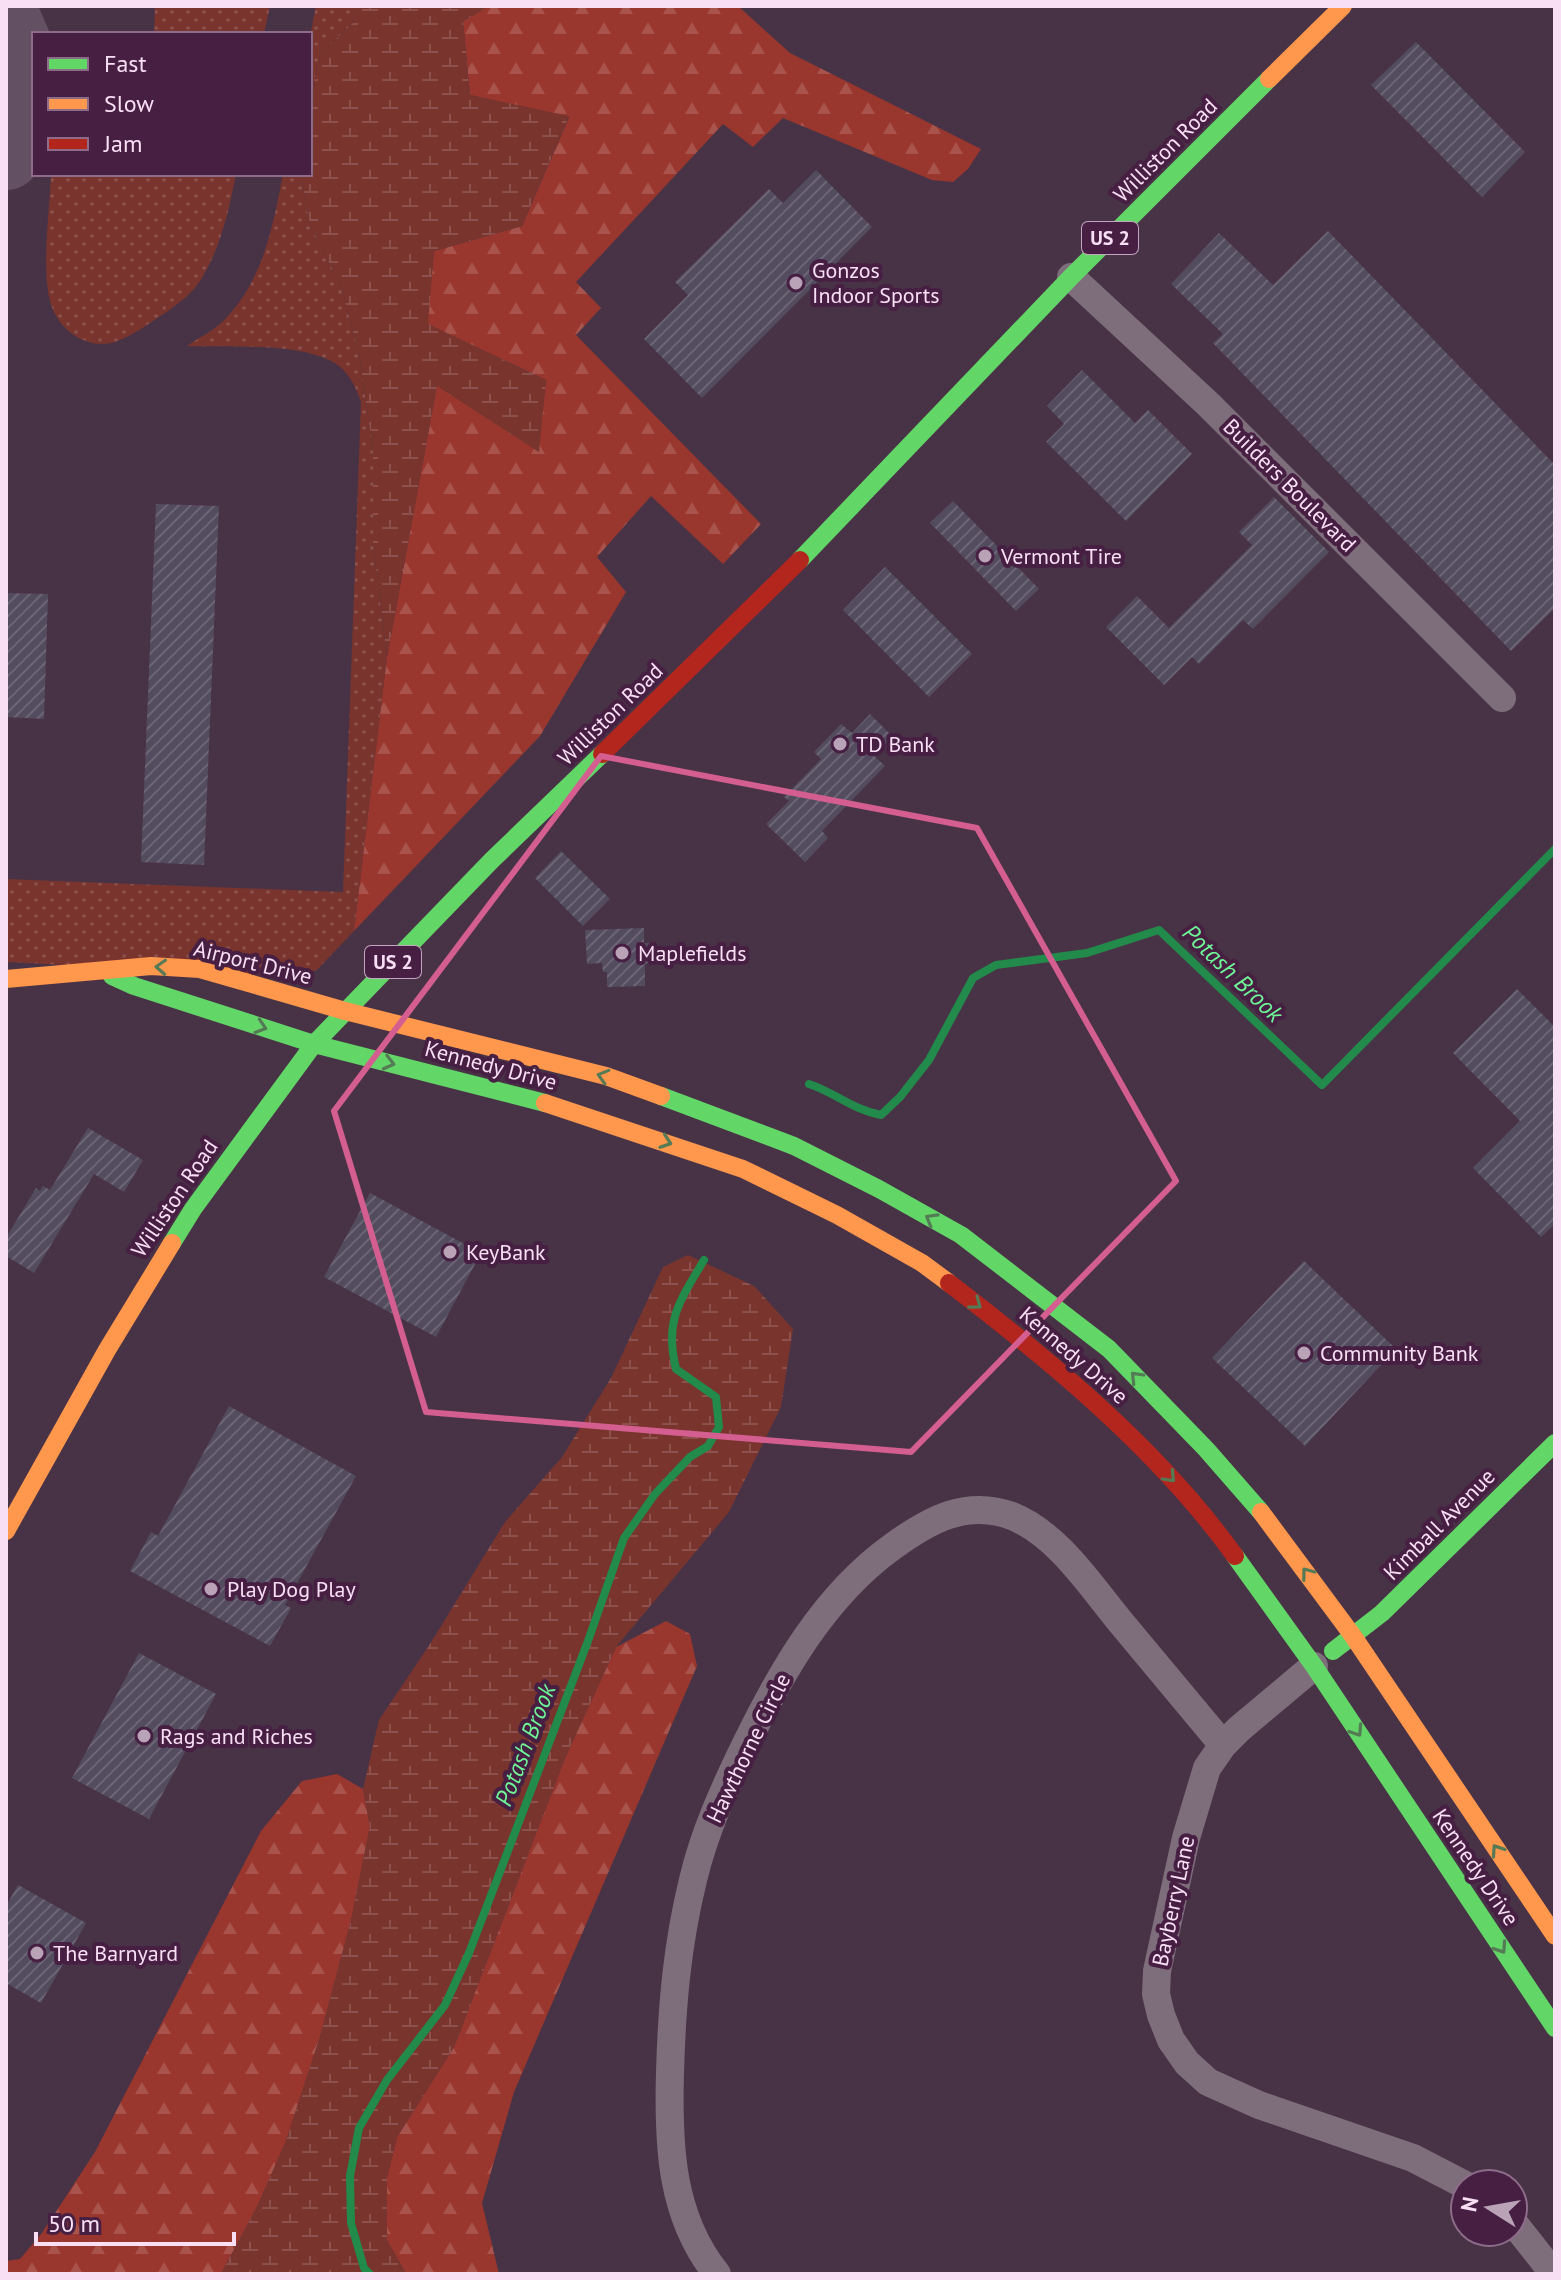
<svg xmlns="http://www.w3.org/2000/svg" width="1561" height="2280" viewBox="0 0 1561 2280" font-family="'PT Sans',sans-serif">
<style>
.grass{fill:url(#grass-dots)}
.forest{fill:url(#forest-firs)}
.wetland{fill:url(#wetland-marsh)}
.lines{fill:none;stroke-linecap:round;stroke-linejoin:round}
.stream{stroke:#228a4a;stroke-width:8}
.taxiway{stroke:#635062;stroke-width:72}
.building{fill:url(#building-hatch)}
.street{stroke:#7e6e7c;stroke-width:28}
.fast{stroke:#63d668;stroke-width:18}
.slow{stroke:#ff974d;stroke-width:18}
.jam{stroke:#b3261e;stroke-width:18}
.oneway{stroke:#547a56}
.marked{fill:none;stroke:#d55e91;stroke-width:6;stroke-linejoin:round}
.poi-dot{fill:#baa3b7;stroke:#461f43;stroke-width:3}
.labels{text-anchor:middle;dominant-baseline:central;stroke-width:8;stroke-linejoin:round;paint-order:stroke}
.shield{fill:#461f43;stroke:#c3a5bf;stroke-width:2}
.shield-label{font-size:20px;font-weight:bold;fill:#f8dff4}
.street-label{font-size:22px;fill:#f8dff4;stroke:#461f43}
.poi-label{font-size:22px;fill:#f8dff4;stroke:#461f43;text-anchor:start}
.water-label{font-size:24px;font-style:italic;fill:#6ff696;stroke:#461f43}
</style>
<defs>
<pattern id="grass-dots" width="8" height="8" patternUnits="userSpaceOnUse" patternTransform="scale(2)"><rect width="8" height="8" fill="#78342d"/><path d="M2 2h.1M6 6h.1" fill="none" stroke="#8c514c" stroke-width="1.8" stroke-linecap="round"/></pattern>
<pattern id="forest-firs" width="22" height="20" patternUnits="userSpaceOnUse" patternTransform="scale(2)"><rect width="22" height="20" fill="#99362d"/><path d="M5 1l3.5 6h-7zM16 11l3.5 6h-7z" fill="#a8534c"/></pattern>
<pattern id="wetland-marsh" width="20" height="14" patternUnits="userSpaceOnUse" patternTransform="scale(2)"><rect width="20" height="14" fill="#78342d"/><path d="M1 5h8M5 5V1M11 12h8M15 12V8" fill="none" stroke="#8c514c"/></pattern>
<pattern id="building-hatch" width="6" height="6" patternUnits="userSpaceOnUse" patternTransform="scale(2)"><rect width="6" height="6" fill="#534c5e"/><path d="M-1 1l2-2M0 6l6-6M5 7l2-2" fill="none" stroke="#6c6576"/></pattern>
</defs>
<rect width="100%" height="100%" fill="#483346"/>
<path class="grass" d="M155,6h115l-6,28h-110z
M316,6h44l-7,17 -33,31 -10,47v-65z
M51,174h185c-7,36 -15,72 -34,104 -9,15 -25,27 -40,37 -14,9 -30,21 -47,27 -27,8 -54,-10 -63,-35 -12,-33 -2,-96 -1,-133z
M283,174h18l9,51 31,61 18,68 14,95v94l14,114 -33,274 -37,39 -25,6 -286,-14v-83l337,13 18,-490c-5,-14 -10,-26 -22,-36 -34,-25 -111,-18 -152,-20 13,-9 30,-17 40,-29 37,-40 46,-91 56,-143z"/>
<path class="forest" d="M489,6h249l52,47 191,96 -13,20 -15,13 -21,-2 -149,-62 -30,29 -30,-23 -147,158 25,26 -25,27 185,189 -38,40 -72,-68 -54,61 29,35 -86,144 -186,195 33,-274 50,-272 101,66 8,-71 -119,-56 7,-73 88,-25 47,-109 -99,-22 -7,-74z
M666,1621l24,13 7,32 -183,426 -32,111 17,71h-93l-19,-34v-63l10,-40 57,-90 111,-289 51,-111z
M337,1774l26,15 7,37 -19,95 -31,116 -34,104 -28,64 -37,69h-215v-13l14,-2 22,-26 53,-81 166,-321 41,-50z"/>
<path class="wetland" d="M360,6h129l-26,15 7,74 99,21 -47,110 -88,25 -6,73 118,56 -7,72 -102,-66 -50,271 -14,-114v-94l-14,-95 -18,-68 -31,-61 -9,-51h9v-73l10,-47 33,-31z
M688,1255l66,31 39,43 -12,78 -52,105 -113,135 -51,111 -111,289 -57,90 -10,40v63l19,34h-185l37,-69 28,-64 34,-104 31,-116 19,-95 -7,-37 16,-69 51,-76 75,-122 57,-65 49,-79 52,-111z"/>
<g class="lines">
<path class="stream" d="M809,1084c27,9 42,25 72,31l19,-18 29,-37 44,-82 23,-13 91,-12 72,-23 163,155 233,-236
M370,2274l-6,-6 -13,-45 -1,-47 9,-48 28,-48 58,-75 24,-52 119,-312 36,-103 31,-44 35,-37 18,-11 11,-19 -3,-30 -40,-28c-12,-49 4,-68 28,-109"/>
<path class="taxiway" d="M6,22l10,23 -10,109"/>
</g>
<path class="building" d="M1416,42l109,110 -43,45 -111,-112z
M816,170l56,57 -170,171 -58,-59 44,-44 -13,-13 94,-93 14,14z
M1328,231l227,234v143l-44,43 -298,-308 10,-9 -52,-50 48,-51 54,52z
M1082,370l53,53 13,-13 44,44 -66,67 -80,-79 18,-18 -17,-18z
M1274,497l55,55 -76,77 -10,-9 -44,44 -7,-7 -28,28 -58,-58 31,-31 32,32 83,-83 -13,-13z
M953,501l86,88 -23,22 -86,-88z
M156,504l63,2 -15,359 -63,-3z
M885,567l87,87 -43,43 -86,-87z
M6,593l42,1 -4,125 -38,-2z
M870,714l23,23 -19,19 11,10 -63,65 6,7 -23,24 -39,-38 23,-23 -5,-4 37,-38 -7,-7 27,-28 11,9z
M561,851l49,48 -27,27 -48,-48z
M644,928v15h13v20l-12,1v22l-38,1v-15h-4l-1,-9 -15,1 -2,-34z
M1517,989l38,38v197l-14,13 -68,-69 47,-47 -67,-68z
M88,1128l55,32 -19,32 -30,-18 -60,99 -28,-17v-18l30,-50 4,3 3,-5 7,4z
M370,1193l111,60 -45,84 -112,-60z
M1304,1261l92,88 -91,97 -93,-88z
M229,1406l127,70 -71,129 6,3 -21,38 -140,-75 21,-39 7,4z
M139,1653l77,41 -67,125 -77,-41z
M18,1885l68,38 -45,80 -35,-20v-77z"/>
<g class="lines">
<path class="street" d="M1071,277l137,127 294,294
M1314,1666l-75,63 -16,16 -16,23 -21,70 -29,133 -1,23 5,21 10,25 16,23 21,19 51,23 154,53 52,27
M1513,2222l41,52
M717,2274c-47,-58 -49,-131 -47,-202 2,-67 7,-127 23,-192 11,-47 31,-91 52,-134 36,-74 79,-150 147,-199 37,-27 74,-48 120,-31 47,19 80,72 111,109 33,40 67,80 100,120"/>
<path class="fast" d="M800,560l271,-283 198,-198
M112,976l22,10 180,58 231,59
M661,1096l133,50 85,43 82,46 148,114 97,100 55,63
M172,1243l21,-34 121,-165 178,-184 110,-106
M1235,1556l79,110 241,362
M1333,1651l49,-38 173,-170"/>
<path class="slow" d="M1269,79l74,-73
M6,979l145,-13 49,3 145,42 261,65 55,20
M545,1103l198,66 94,46 85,48 27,20
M1261,1512l92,124 202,300
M6,1531l101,-181 65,-107"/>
<path class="jam" d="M602,754l198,-194
M949,1283c103,79 209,166 286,273"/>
</g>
<defs><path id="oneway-chevron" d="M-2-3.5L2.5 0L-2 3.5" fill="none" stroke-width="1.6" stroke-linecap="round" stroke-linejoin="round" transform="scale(2)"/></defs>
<g class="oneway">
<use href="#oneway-chevron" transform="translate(161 967) rotate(-177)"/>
<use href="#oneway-chevron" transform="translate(261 1027) rotate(18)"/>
<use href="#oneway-chevron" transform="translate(389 1063) rotate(14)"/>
<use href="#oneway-chevron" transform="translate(603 1076) rotate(-164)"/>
<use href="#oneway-chevron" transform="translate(666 1142) rotate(19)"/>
<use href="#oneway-chevron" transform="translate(931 1219) rotate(-150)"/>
<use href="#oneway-chevron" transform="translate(976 1304) rotate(37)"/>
<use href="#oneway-chevron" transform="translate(1136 1377) rotate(-134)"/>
<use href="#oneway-chevron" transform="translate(1170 1477) rotate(46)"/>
<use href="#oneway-chevron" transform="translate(1307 1573) rotate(-127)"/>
<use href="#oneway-chevron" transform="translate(1357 1731) rotate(57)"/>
<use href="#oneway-chevron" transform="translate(1497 1850) rotate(-124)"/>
<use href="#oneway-chevron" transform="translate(1501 1948) rotate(56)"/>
</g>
<path class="marked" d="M601,756l376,72 199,353 -265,271 -485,-40 -92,-301z"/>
<g class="poi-dot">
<circle cx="796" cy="283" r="8"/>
<circle cx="985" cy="556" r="8"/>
<circle cx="840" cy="744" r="8"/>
<circle cx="622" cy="953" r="8"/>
<circle cx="450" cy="1252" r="8"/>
<circle cx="1304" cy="1353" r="8"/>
<circle cx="211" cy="1589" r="8"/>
<circle cx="144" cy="1736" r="8"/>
<circle cx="37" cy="1953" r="8"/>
</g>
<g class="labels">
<g class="shield">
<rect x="1082" y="222" width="56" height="32" rx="6"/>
<rect x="365" y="946" width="56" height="32" rx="6"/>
</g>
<g class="shield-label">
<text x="1110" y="238">US 2</text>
<text x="393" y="962">US 2</text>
</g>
<g class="street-label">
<text transform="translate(1165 150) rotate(-45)">Williston Road</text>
<text transform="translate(1290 485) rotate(45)">Builders Boulevard</text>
<text transform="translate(610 714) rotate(-44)">Williston Road</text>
<text transform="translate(253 962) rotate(14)">Airport Drive</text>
<text transform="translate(491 1065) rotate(15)">Kennedy Drive</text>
<text transform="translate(174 1198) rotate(-56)">Williston Road</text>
<text transform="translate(1074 1355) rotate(41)">Kennedy Drive</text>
<text transform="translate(1439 1524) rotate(-45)">Kimball Avenue</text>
<text transform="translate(748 1748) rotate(-64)">Hawthorne Circle</text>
<text transform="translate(1476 1867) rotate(56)">Kennedy Drive</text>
<text transform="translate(1173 1901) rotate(-78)">Bayberry Lane</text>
</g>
<g class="poi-label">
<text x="812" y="270">Gonzos<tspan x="812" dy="25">Indoor Sports</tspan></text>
<text x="1001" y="556">Vermont Tire</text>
<text x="856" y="744">TD Bank</text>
<text x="638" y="953">Maplefields</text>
<text x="466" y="1252">KeyBank</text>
<text x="1320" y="1353">Community Bank</text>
<text x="227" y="1589">Play Dog Play</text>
<text x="160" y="1736">Rags and Riches</text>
<text x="53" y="1953">The Barnyard</text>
</g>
<g class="water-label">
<text transform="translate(1233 973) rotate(44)">Potash Brook</text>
<text transform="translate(525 1745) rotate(-69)">Potash Brook</text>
</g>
</g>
<rect width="1561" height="2280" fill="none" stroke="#f8dff4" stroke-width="16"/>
<rect x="32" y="32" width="280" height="144" fill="#461f43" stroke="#8d6c8a" stroke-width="2"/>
<rect x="48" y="58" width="40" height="12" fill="#63d668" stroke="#8d6c8a" stroke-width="2"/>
<text x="104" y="72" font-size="24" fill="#f8dff4">Fast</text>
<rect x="48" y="98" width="40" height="12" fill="#ff974d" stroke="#8d6c8a" stroke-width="2"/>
<text x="104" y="112" font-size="24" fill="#f8dff4">Slow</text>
<rect x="48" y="138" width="40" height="12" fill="#b3261e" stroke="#8d6c8a" stroke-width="2"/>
<text x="104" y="152" font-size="24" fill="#f8dff4">Jam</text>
<g transform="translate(1489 2208) rotate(281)"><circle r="38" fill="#461f43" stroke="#8d6c8a" stroke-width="2"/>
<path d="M0-6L14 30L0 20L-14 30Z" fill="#baa3b7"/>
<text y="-12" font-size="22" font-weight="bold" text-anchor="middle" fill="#f8dff4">N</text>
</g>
<path d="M36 2232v12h198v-12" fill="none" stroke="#f8dff4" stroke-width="4"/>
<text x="48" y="2232" font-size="24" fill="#f8dff4" stroke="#461f43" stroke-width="6" paint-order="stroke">50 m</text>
</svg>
